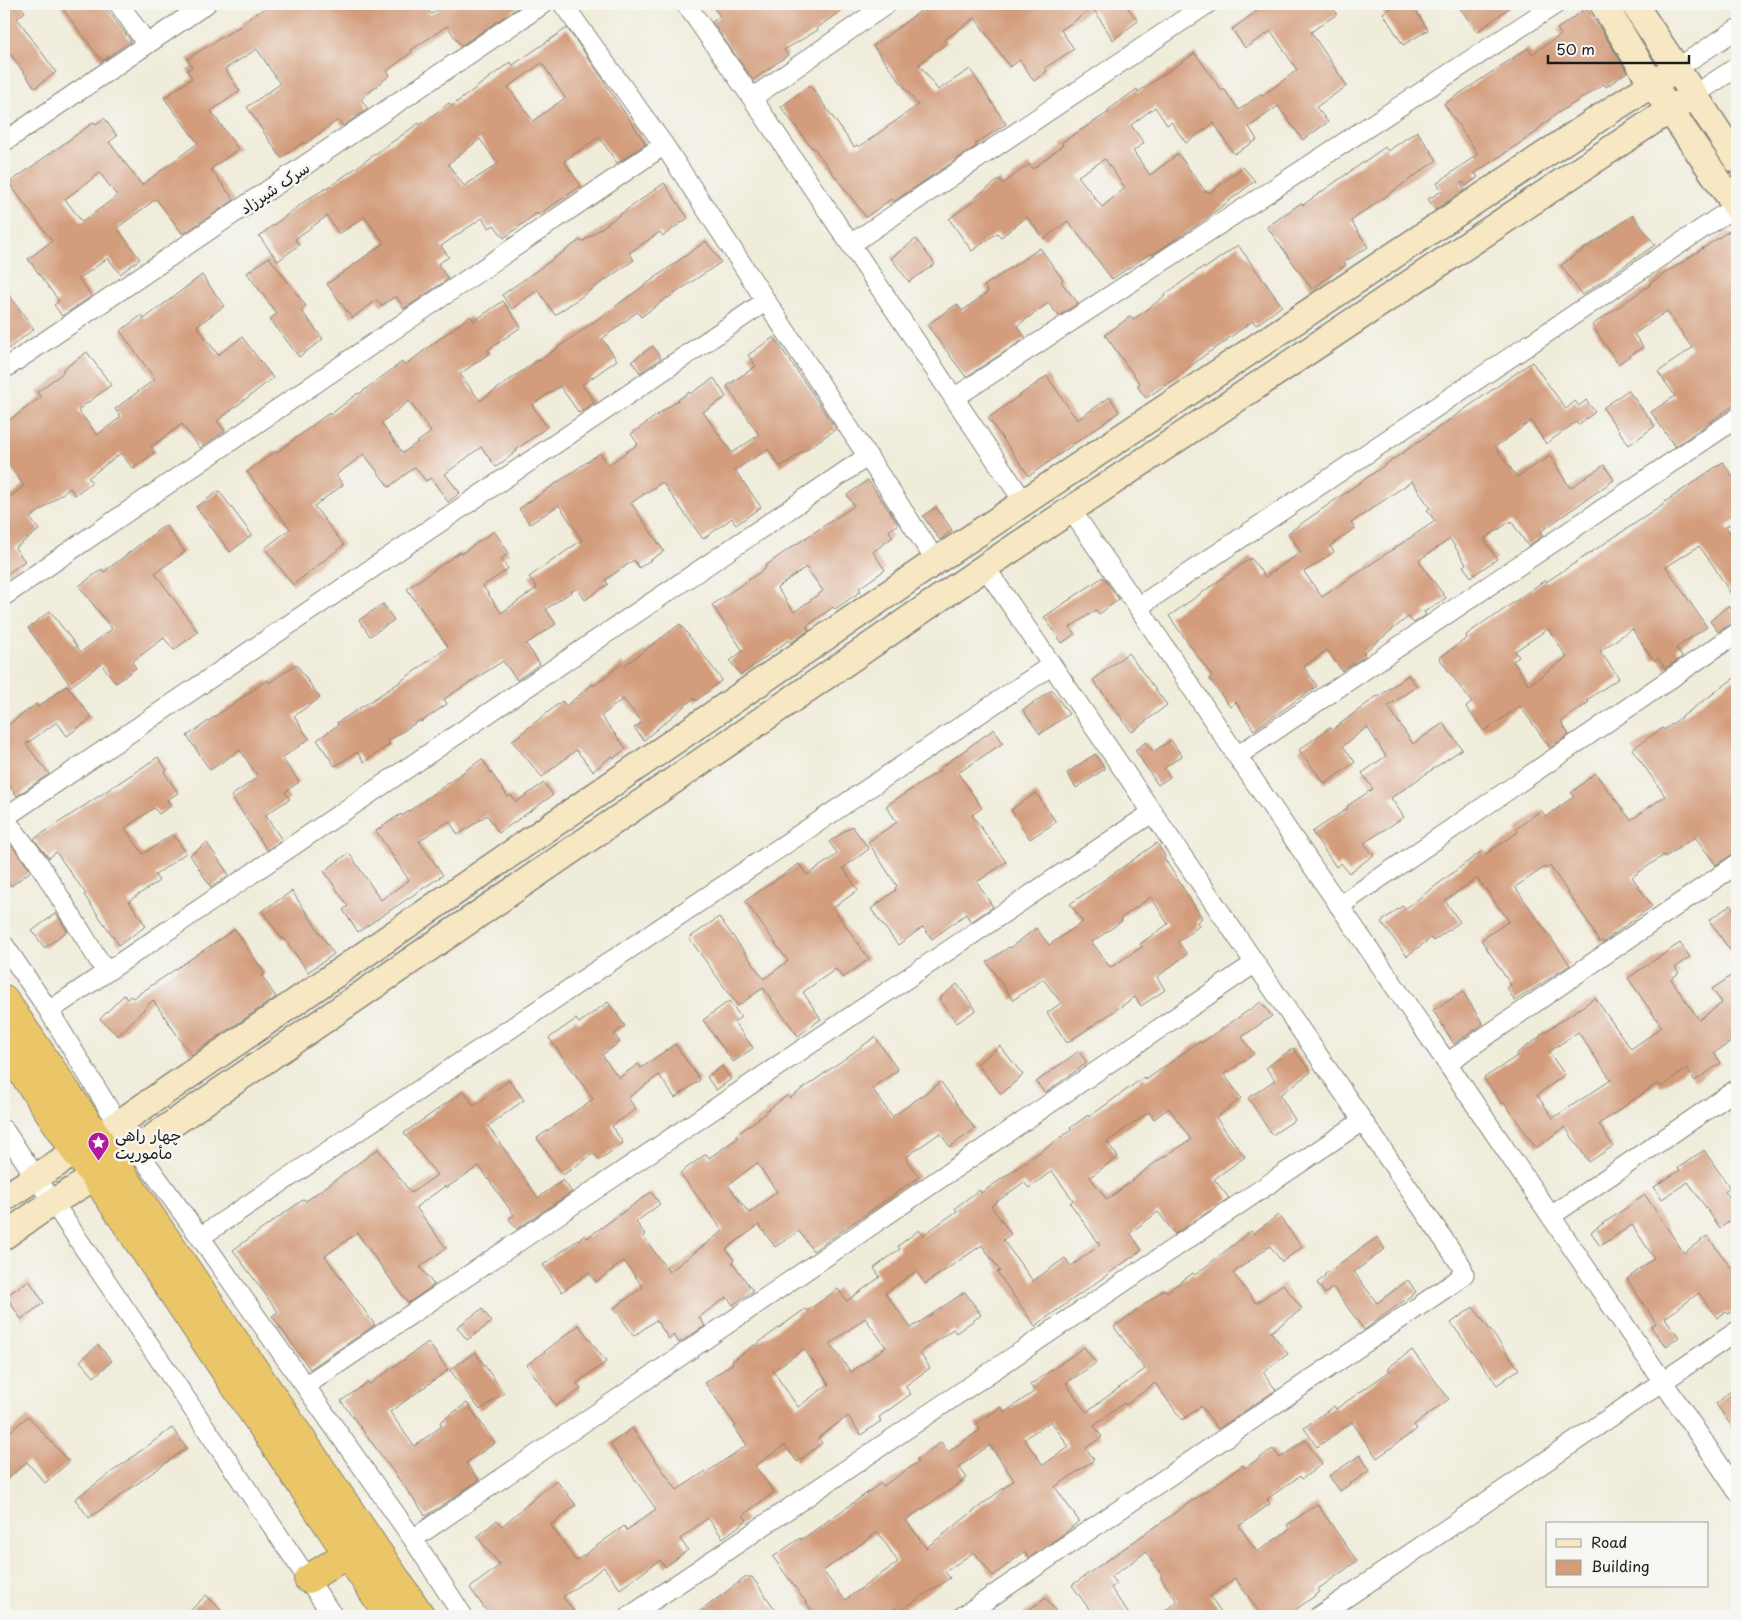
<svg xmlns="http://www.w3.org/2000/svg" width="1741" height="1620" viewBox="0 0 1741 1620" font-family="'Playpen Sans','Playpen Sans Arabic',sans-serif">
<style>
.building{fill:#d39c7b;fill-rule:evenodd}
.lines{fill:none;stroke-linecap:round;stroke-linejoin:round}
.street-casing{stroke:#86847b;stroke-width:21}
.secondary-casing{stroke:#86847b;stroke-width:29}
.highway-casing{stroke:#86847b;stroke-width:30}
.street{stroke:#fff;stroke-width:19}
.secondary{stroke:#f7e8c3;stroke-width:26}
.highway{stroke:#ebc669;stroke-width:28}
.labels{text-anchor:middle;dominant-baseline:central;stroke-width:5;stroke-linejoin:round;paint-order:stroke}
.street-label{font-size:16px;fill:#1c1c1c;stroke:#f6f6f2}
.poi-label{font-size:16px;fill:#1c1c1c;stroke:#f6f6f2;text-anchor:start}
</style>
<rect width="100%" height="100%" fill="#f6f6f2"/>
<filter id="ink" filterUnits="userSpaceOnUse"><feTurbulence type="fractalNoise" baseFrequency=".02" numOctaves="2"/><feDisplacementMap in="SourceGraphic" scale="10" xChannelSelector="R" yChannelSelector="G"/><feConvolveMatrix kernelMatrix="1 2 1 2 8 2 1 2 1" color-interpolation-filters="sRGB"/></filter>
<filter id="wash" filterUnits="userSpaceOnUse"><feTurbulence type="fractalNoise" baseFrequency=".0096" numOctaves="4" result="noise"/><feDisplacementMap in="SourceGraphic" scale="20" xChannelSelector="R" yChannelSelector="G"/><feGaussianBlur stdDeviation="1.12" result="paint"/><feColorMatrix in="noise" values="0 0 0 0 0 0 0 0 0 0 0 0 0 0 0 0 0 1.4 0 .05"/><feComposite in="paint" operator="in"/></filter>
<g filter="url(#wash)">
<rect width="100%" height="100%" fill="#f0ecda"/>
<g id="blocks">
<path class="building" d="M4,4h15l6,8 -8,6 39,54 -21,16 -31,-43z
M59,4h44l28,37 -29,20z
M272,4h152l7,10 18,-10h74l-62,42 -14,-20 -36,24 1,2 -25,19 3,4 -29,24 7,10 -25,17 -5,-6 -33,24 -1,-2 -23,16 -34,-51 33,-23 -23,-35 -32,20 15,22 -29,20 27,38 -27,20 23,31 -51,34 -27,-35 -39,29 23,31 -20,15 -12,-16 -29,21 13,17 -30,20 -8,-11 5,-4 -31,-42 24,-18 -43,-58 85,-61 2,2 8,-6 13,18 -8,6 33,43 56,-42 -34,-45 28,-20 -5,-8 5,-3 -5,-8 55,-34 -1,-2zM100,173l17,23 -35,26 -17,-23z
M711,4h139l-33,24 1,2 -34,20 4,5 -35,25 -41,-58 8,-6z
M935,4h190l13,17 -25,19 -20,-32 -32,22 13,19 -29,19 2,3 -13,10 -14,-21 -10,7 -35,-49 -31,22 3,3 -28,21 19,26 32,-21 36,55 -31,20 2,2 -84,56 -2,-3 -25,18 -53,-70 -1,1 -31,-41 29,-22 44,62 3,-2 2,2 59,-42 -45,-59 49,-36 2,2z
M1263,4h67l7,10 -26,18 36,54 -31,21 12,15 -25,18 -25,-34 -29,21 8,13 -23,14 -20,-31 -28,20 -15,-21 -4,3 -12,-18 -24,18 13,18 -11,8 17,24 28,-21 28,38 2,-1 2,2 33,-26 12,14 -55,42 -48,32 -1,-2 -39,26 -44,-58 -24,18 -17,-22 -26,20 -4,-4 -25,18 -23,-32 25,-18 -1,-2 27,-20 3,5 26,-20 4,5 30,-24 -2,-2 48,-31 -1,-2 29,-21 1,3 57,-39 27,38 2,-2 15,21 22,-16 1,2 35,-26 -26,-39 -26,17 -13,-19 25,-18 -1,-2zM1105,159l20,29 -23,19 -24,-31z
M1398,4h14l16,26 -25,15 -20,-32z
M1457,4h57l-37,28z
M1586,8l16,23 25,41 -21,15 -2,-3 -49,31 -18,15 1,1 -63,42 3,4 -12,9 -3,-4 -2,1 4,7 -30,20 -7,-11 14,-8 -5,-8 41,-29 -34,-50 84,-56 4,6 29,-19 -4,-6z
M567,28l38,54h-1l42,62 -29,19 -18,-26 -35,24 17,25 -43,29 -1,-2 -33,25 -10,-13 -5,3 -7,-10 -41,28 8,11 -11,7 10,15 -44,30 -8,-13 -15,10 -4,-6 -25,18 -25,-34 57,-41 -19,-26 -26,17 -12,-18 -32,23 4,6 -21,16 -19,-25 49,-37 25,-15 86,-61 1,2 29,-22 3,3 58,-44 3,3zM542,63l23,35 -32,23 -25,-34zM480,139l18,25 -34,22 -16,-22z
M1417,131l20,29 -86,61 17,26 -24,15 2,3 -34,24 -45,-62 34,-24 2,2 82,-58 3,4z
M664,183l24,35 -25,18 -3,-4 -31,21 5,7 -79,55 -17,-25 -26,19 -10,-14 78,-55 2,2z
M1633,215l22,30 -73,50 -21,-30z
M1729,231l8,12v160l-62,44 -24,-35 24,-16 -17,-24 34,-24 -25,-37 -33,23 9,13 -25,17 -26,-39 58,-40 -1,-1z
M916,239l19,25 -26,18 -18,-24z
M706,241l15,21 -53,36v-1l-27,20 -4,-5 -35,27 15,21 -35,25 13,17 -16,11 -19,-27 -28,19 15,22 -31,23 1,1 -21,16 -15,-20 -36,27 15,19 -12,9 -17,-24 -5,3 -11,-14 -26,20 -25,-33 -28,21 7,10 -29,21 30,39 -51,40 -28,-37 25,-19 -43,-57 28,-21 1,2 53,-40 1,2 28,-22 1,1 43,-32 3,3 65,-49 4,5 29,-20 18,26 -33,23 2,3 -30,21 20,27 58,-41 1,1 24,-17zM409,401l22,31 -28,21 -22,-30z
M1238,245l44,61 -26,19 -3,-4 -27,19 1,1 -21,13 -31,25 -29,19 -9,-12 3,-2 -35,-49 26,-19 2,4 32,-24 -1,-1 39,-28 1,2z
M1040,248l23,32 -2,2 17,21 -19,13 -11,-13 -31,23 9,12 -60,39 -39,-52 30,-21 5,7 26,-19 -4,-6z
M269,257l37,49 -5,4 22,29 -24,18 -29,-38 7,-5 -30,-41z
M202,275l22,31 -27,20 21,29 24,-18 31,41 -56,43 8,10 -25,17 -18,-24 -31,23 4,5 -22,17 -12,-16 -33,25 4,4 -17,13 -5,-7 -40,30 9,12 -24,18 10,13 -21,15v-75l20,-15 -20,-28v-34l37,-27 -4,-5 27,-20 -2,-2 25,-18 24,33 -33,25 19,25 24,-18 -6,-8 40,-30 -35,-48 22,-16 2,4z
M4,288l30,41 -30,23z
M774,337l62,92 -56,38 -12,-18 -33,21 26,37 -25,18 -4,-7 -29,21 -41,-57 -31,21 33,48 -25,17 -5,-8 -29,20 3,4 -23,16 -8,-12 -31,21 10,15 -30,20 14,20 -23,16 -14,-19 -59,38 3,5 -26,18 -1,-2 -32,21 2,3 -26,18 -7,-10 -22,14 -18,-26 21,-15 -1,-2 57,-37 54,-39 -41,-58 53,-37 1,2 33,-23 15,22 -8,6 7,10 -25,17 18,27 36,-25 -8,-11 53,-37 -23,-35 -29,19 -11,-15 81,-56 8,12 30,-21 -7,-10 58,-42 1,2 24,-16 12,19 -23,15 29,41 27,-18 -32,-49 29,-20 -8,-11z
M653,346l8,12 -21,15 -8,-12z
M1532,362l34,47 9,-8 4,5 7,-6 9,12 -17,13 -2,-3 -30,22 -15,-23 -36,26 22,30 33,-21 20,32 34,-23 10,15 -74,52 3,4 -15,10 -17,-25 -27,18 13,20 -26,18 -8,-11 3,-2 -16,-25 -31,21 2,2 -1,1 26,35 -22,14 2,3 -12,8 -6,-6 -45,36 2,3 -23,15 -15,-21 -23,17 13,19 -63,44 -18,-28 -6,5 -21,-29 3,-2 -43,-60 82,-58 14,19 36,-25 -13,-19zM1412,481l18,27 -3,2 8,11 -113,76 -18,-25 30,-20 -4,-6 25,-18 -4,-5z
M1047,376l30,44 33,-23 9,15 -90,64 -41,-58z
M1628,390l27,36 -26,19 -26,-37z
M1723,462l14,21v36l-11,8 11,14v63l-24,-39 -14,-19 -33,21 41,60 -31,21 6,9 -17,12 -7,-11 -4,3 -22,-32 -32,22 19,27 -32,22 2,2 -28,20 8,13 -19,13 -30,-42 -36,25 -18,-24 6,-4 -33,-45 28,-20 -1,-3 25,-18 1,1 53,-38 1,2 117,-77 -1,-1zM1548,629l19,28 -38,28 -16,-24 6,-4 -4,-6z
M868,480l30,44 -9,7 4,6 -20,15 12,18 -26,18 2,3 -26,18 -2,-2 -27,20 3,3 -18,13 -2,-3 -48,35 -11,-14 13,-10 -31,-46 54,-37 -1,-2 21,-15 68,-45 -7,-11zM806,567l17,24 -29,21 -17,-24z
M219,491l33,44 -22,17 -34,-45z
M936,507l16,23 -12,10 -17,-24z
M165,525l20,27 -30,21 43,59 -24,18 -10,-12 -32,24 4,6 -20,15 -15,-19 -30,22 -43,-58 22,-17 31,41 31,-23 -33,-43 23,-17 2,3z
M1103,577l16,22 -20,15 -3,-4 -26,17 5,7 -13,9 -18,-26z
M383,604l11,16 -24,16 -11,-16z
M1728,606l9,11v5l-6,2 -13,8 -8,-11z
M680,624l42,56 -26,21 -2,-3 -50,42 -10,-12 8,-6 -19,-23 -22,17 25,32 -12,10 -2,-2 -19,15 -17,-21 -34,27 -30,-36 50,-40 4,5 27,-22 1,2 28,-23 2,3z
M1128,653l39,52 -35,27 -39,-52z
M296,664l24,34 -26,18 15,23 -27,19 17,24 -14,10 5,7 -25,16 17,25 -15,10 -36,-54 27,-19 -18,-27 -30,20 -23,-34 80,-56 2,3z
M1408,675l9,11 -29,20 25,38 30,-21 19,26 -71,49 13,19 -40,26 10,12 -25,18 -8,-10 -5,4 -24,-35 36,-24 -1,-2 26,-17 -11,-16 24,-17 -19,-29 -24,19 12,16 -30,22 -26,-34 31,-23 2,3 45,-34 1,1z
M1737,676v176l-21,13 -21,-28 -30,20 -1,-2 -32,22 20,29 -50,37 -1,-2 -2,1 -11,-20 -38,-56 -4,3 -1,-2 -30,20 55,78 -55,36 -8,-13 4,-3 -30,-45 28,-19 -32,-43 -32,23 15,21 -27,19 -2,-3 -24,18 -26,-34 21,-16 3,3 78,-59 3,4 32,-22 -2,-3 25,-19 5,7 28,-21 -3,-3 24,-20 36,47 34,-24 -33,-47 31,-21 1,2z
M67,685l25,33 -25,18 -10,-14 -31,22 23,30 -32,22 -13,-19v-49l32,-24 2,3z
M1052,690l17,24 -29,20 -17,-24z
M994,729l9,14 -45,30 24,35 -10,7 34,47 -29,20 16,25 -22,15 -5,-8 -34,25 -9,-12 -25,18 -27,-36 25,-19 -1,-2 2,-2 -29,-44 29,-20 -11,-16 55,-36 -1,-2z
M1171,740l11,16 -18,12 6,9 -12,8 -23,-35 11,-8 7,10z
M1095,754l10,15 -29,19 -9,-15z
M158,757l9,13 -3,2 14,21 -11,7 4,6 -12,8 -5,-6 -29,20 18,26 30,-20 13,19 -31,22 4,6 -30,20 17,25 -27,19 -35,-50 2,-1 -30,-42 -7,6 -15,-19z
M482,759l26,38 3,-2 5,7 28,-19 9,12 -54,38 -12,-18 -29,20 -9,-14 -30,20 24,34 -85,57 -15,-22 5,-4 -24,-35 25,-18 32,47 28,-20 -33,-49 25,-17 1,2z
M1036,793l20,29 -26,17 -19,-29z
M852,826l17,23 -26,19 15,22 -25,18 36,51 -26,19 -7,-9 -33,23 18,27 -23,17 -35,-48 -25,18 -49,-68 30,-21 45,62 24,-18 -43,-60 54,-37 8,11 31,-21 -9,-12z
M207,843l22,32 -18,12 -21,-32z
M1157,843l8,13 -1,2 38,60 -5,4 2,4 -21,16 9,12 -30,23 8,13 -24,16 -6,-9 -68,46 -20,-30 14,-10 -18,-24 -30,21 -26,-38 22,-15 1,1 26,-20 13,17 34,-23 -13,-18zM1151,897l17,27 -28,20 2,3 -31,20 -2,-1 -17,-24 30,-21 -1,-3z
M12,846l19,25 -20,15 -7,-9v-25z
M292,891l42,63 -26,18 -24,-34 -2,1 -20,-28z
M1731,905l6,8v47l-28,-40z
M56,913l11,18 -22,17 -13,-17z
M235,929l30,45 -3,2 14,21 -85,58 -38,-55 -35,36 -18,-17 24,-24 3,4 4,-3 2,2z
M1680,943l10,14 -15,11 4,5 -8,6 28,41 23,-17 -10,-14 25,-17v66l-23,15 7,10 -26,18 -8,-13 -26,19 -3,-4 -59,41 14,22 -24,16 -24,-35 -29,21 -32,-46 -2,2 -18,-26 33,-22 -1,-2 25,-18 -1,-1 55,-37 36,51 31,-22 -34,-49zM1578,1032l33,48 -58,38 -16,-23 28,-20 -16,-23z
M957,984l19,26 -19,13 -18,-25z
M1463,992l20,32 -29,20 -21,-34z
M729,1001l12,16 -7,5 19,26 -20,14 -30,-42z
M608,1002l17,24 -11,8 6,8 -18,13 17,23 19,-14 3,4 34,-24 25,36 -25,18 -16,-23 -31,23 8,11 -24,17 11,17 -24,17 -5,-7 -31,22 -26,-37 56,-39 -44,-61 27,-19 3,4z
M1261,1002l11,14 -30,21 12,17 -30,20 17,24 -25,20 29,39 -31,22 15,19 -54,36 -17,-22 -28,21 12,17 -107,76 -38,-54 3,-1 -18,-26 -57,39 -9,-13 -31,22 26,35 54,-36 16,23 -25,18 -3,-4 -33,24 10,15 -25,18 6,8 -32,23 2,4 -20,14 -13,-19 -30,22 4,5 -25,19 -12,-17 -30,21 19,26 -31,23 4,5 -24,18 -15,-20 -28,21 8,11 -23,17 -5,-7 -40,29 -16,-22 -41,30 14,19h-87l-20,-28 30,-23 -23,-28 20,-17 5,6 54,-46 20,25 -25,20 25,36 48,-35 3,4 29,-21 -46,-65 22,-16 45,62 29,-19 1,1 40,-27 -13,-18 2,-1 -31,-43 28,-20 -1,-2 22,-16v1l51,-37 2,2 31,-22 9,12 33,-24 -6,-9 26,-19 -2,-3 21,-16 4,5 34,-24 -2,-3 24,-18 2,3 52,-36 38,-27 -1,-2 18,-13 1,2 55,-40 2,3 54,-39 1,2zM1169,1108l22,32 -34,21 -50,39 -17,-23 28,-20 -11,-15 42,-30 5,7zM1052,1171l21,29 -3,3 30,42 -29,21 -6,-8 -32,23 -30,-41 8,-6 -20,-28 33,-24 5,6zM865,1318l21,29 -35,25 -21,-28zM804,1349l25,35 -31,23 -25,-36z
M875,1037l23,33 -26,18 20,29 49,-35 34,47 -25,18 -10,-14 -34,24 2,2 -2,1 13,17 -106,74 -14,-20 -24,16 -16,-22 -33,24 8,11 -2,2 21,29 -20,14 -6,-8 -28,20 6,9 -26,17 -5,-8 -5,4 -13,-19 -22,16 -20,-28 29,-21 -19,-26 -28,21 -7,-10 -27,20 -19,-27 42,-30 2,3 64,-46 9,12 -24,18 9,12 -2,2 26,36 54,-41 -43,-58 26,-19 3,4 29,-20 -2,-3 30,-22 -1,-1 23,-17 2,3zM757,1163l20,29 -28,21 -21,-28z
M1000,1046l23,29 -22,19 -24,-30z
M1293,1048l18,24 -31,23 15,25 -23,15 -24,-37 27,-18 -9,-12z
M1079,1051l8,12 -42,30 -9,-11z
M722,1066l9,13 -15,11 -9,-13z
M509,1080l15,20 -36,26 50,72 25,-18 9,12 -55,37 -8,-10 5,-4 -35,-49 -33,22 -1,-2 -29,21 30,41 -26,19 14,18 -26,18 -51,-70 -32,23 50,69 -65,44 -38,-53 6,-4 -45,-62 71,-51 2,2 72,-52 33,44 26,-18 -33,-42 60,-42 10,15z
M1704,1150l26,38 -5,4 12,15v9l-17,12 -32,-46 -26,17 -8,-12 26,-17 -2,-2z
M1645,1195l39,58 23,-17 30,39v33l-9,6 -2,-2 -9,6 -18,-25 -34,25 14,19 -13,10 -15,-20 5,-4 -29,-44 27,-21 -22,-33 -32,21 -9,-14z
M1278,1215l24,32 -20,15 -12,-16 -37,27 22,29 2,1 26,-19 19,25 -31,23 17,22 -25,18 13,18 -58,39 -17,-23 -19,14 -27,-37 -29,22 -2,-2 -30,23 8,11 -16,11 8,12 -39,27 24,34 -14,12 -36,25 -5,-6 -31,24 -19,-24 -29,20 5,6 -52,34 -2,-4 -13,8h-67l-43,-59 27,-19 1,2 80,-57 2,3 35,-24 -1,-3 24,-17 7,10 32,-22 -4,-6 25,-17 4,5 30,-21 -5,-6 54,-38 12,16 -30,20 20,29 59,-43 -31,-42 51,-38 2,3 26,-19 2,2 56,-44 2,3zM1051,1421l18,26 -26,18 -19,-26zM990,1445l24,35 -88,68 -20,-28 61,-42 -8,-11zM878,1532l20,30 -53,38 -22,-29z
M1377,1237l8,12 -31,23 23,31 31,-23 8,12 -52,38 -31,-43 -8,7 -8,-11 8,-7 -1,-1z
M29,1280l15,23 -23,16 -15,-23z
M1473,1307l46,62 -22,16 -46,-62z
M482,1309l10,13 -25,18 -10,-13z
M579,1325l27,37 -29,21 4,6 -25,17 -29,-41z
M428,1342l20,28 -58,42 24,34 28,-20 -2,-4 27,-19 28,40 -29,20 13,17 -53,36 -85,-115 27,-19 2,2z
M98,1345l14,16 -18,16 -14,-16z
M1412,1350l37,49 -35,26 3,4 -40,29 -25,-36 -35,25 -13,-19 30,-22 2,3 54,-38 -2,-3z
M475,1352l29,41 -24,17 -30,-40z
M1737,1385v49l-21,-30z
M28,1416l41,46 -24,21 -18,-21 -23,20v-45z
M172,1428l15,20 -98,70 -14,-19z
M1305,1440l17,24 -20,15 -2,-3 -33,23 3,5 -31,22 18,26 33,-23 -3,-4 30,-21 40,57 -39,28 2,3 -33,24h-25l-27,-38 -25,18 14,20h-67l20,-14v-1l-17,-24 2,-1 -16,-24 -35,25 5,7 -5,4 19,28h-36l-22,-31 171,-120 2,3 28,-19 7,9z
M1360,1455l10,15 -30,21 -11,-15z
M746,1577h6l28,39h-86z
M206,1595l21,21h-42z
M1046,1598l13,18h-39z"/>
</g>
</g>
<g filter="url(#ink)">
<use href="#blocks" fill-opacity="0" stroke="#86847b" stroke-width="1"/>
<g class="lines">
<defs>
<path id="street" d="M119,4l28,40
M563,4l101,141 272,416
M686,4l66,94 272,404
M1676,69l61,-40
M1694,95l43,-28
M752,98l135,-94
M4,142l202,-138
M851,244l356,-240
M4,369l539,-365
M954,398l602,-394
M1071,510l67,97 598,-401
M4,596l660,-451
M1138,607l99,149 210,307 290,428
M1237,756l500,-338
M4,818l762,-517
M4,818l34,44 68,110
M1339,906l398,-273
M4,945l45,66 69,113 82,113 213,302 50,77
M49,1011l819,-555
M1447,1063l290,-199
M4,1130l329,486
M1551,1216l186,-127
M200,1237l852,-572
M305,1386l848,-574
M413,1539l842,-576
M630,1616l732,-495
M963,1616l493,-335 8,-7 -3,-9 -476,-698
M1319,1616l418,-285"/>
<path id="secondary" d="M1603,4l49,80 85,124
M1634,4l103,156
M4,1198l114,-74 818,-563 674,-450 66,-42
M4,1236l49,-34 42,-25 890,-610 668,-446 41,-26"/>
<path id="highway" d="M4,999l417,617
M4,1045l71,106 20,26 294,439
M308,1579l39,-25"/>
</defs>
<use href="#street" class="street-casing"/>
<use href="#secondary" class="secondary-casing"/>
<use href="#highway" class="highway-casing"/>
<use href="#street" class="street"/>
<use href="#secondary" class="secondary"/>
<use href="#highway" class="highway"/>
</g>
</g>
<defs>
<symbol id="sight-pin" viewBox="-11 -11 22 30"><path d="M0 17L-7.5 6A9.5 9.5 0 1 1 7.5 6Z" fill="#b5179e" stroke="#f6f6f2"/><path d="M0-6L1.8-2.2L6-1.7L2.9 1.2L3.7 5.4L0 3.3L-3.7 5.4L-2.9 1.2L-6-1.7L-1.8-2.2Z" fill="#fff"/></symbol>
</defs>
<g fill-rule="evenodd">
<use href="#sight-pin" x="86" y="1130" width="25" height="34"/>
</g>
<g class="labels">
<g class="street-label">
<text transform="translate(274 187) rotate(-34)">سرک شیرزاد</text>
</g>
<g class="poi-label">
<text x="115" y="1134">چهار راهی<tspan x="115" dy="18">مأموریت</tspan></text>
</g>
</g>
<rect width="1741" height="1620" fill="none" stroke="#f6f6f2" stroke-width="20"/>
<rect x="1546" y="1522" width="162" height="65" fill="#f6f6f2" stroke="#9f9f9c"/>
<rect x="1556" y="1539" width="25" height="8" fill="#f7e8c3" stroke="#9f9f9c"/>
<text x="1591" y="1548" font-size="15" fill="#1c1c1c">Road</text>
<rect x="1556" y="1560" width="25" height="15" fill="#d39c7b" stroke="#9f9f9c"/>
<text x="1591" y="1572" font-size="15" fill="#1c1c1c">Building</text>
<path d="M1548 55v8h141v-8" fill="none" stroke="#1c1c1c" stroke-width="2.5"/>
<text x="1556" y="55" font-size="15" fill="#1c1c1c" stroke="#f6f6f2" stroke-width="4" paint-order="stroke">50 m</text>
</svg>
